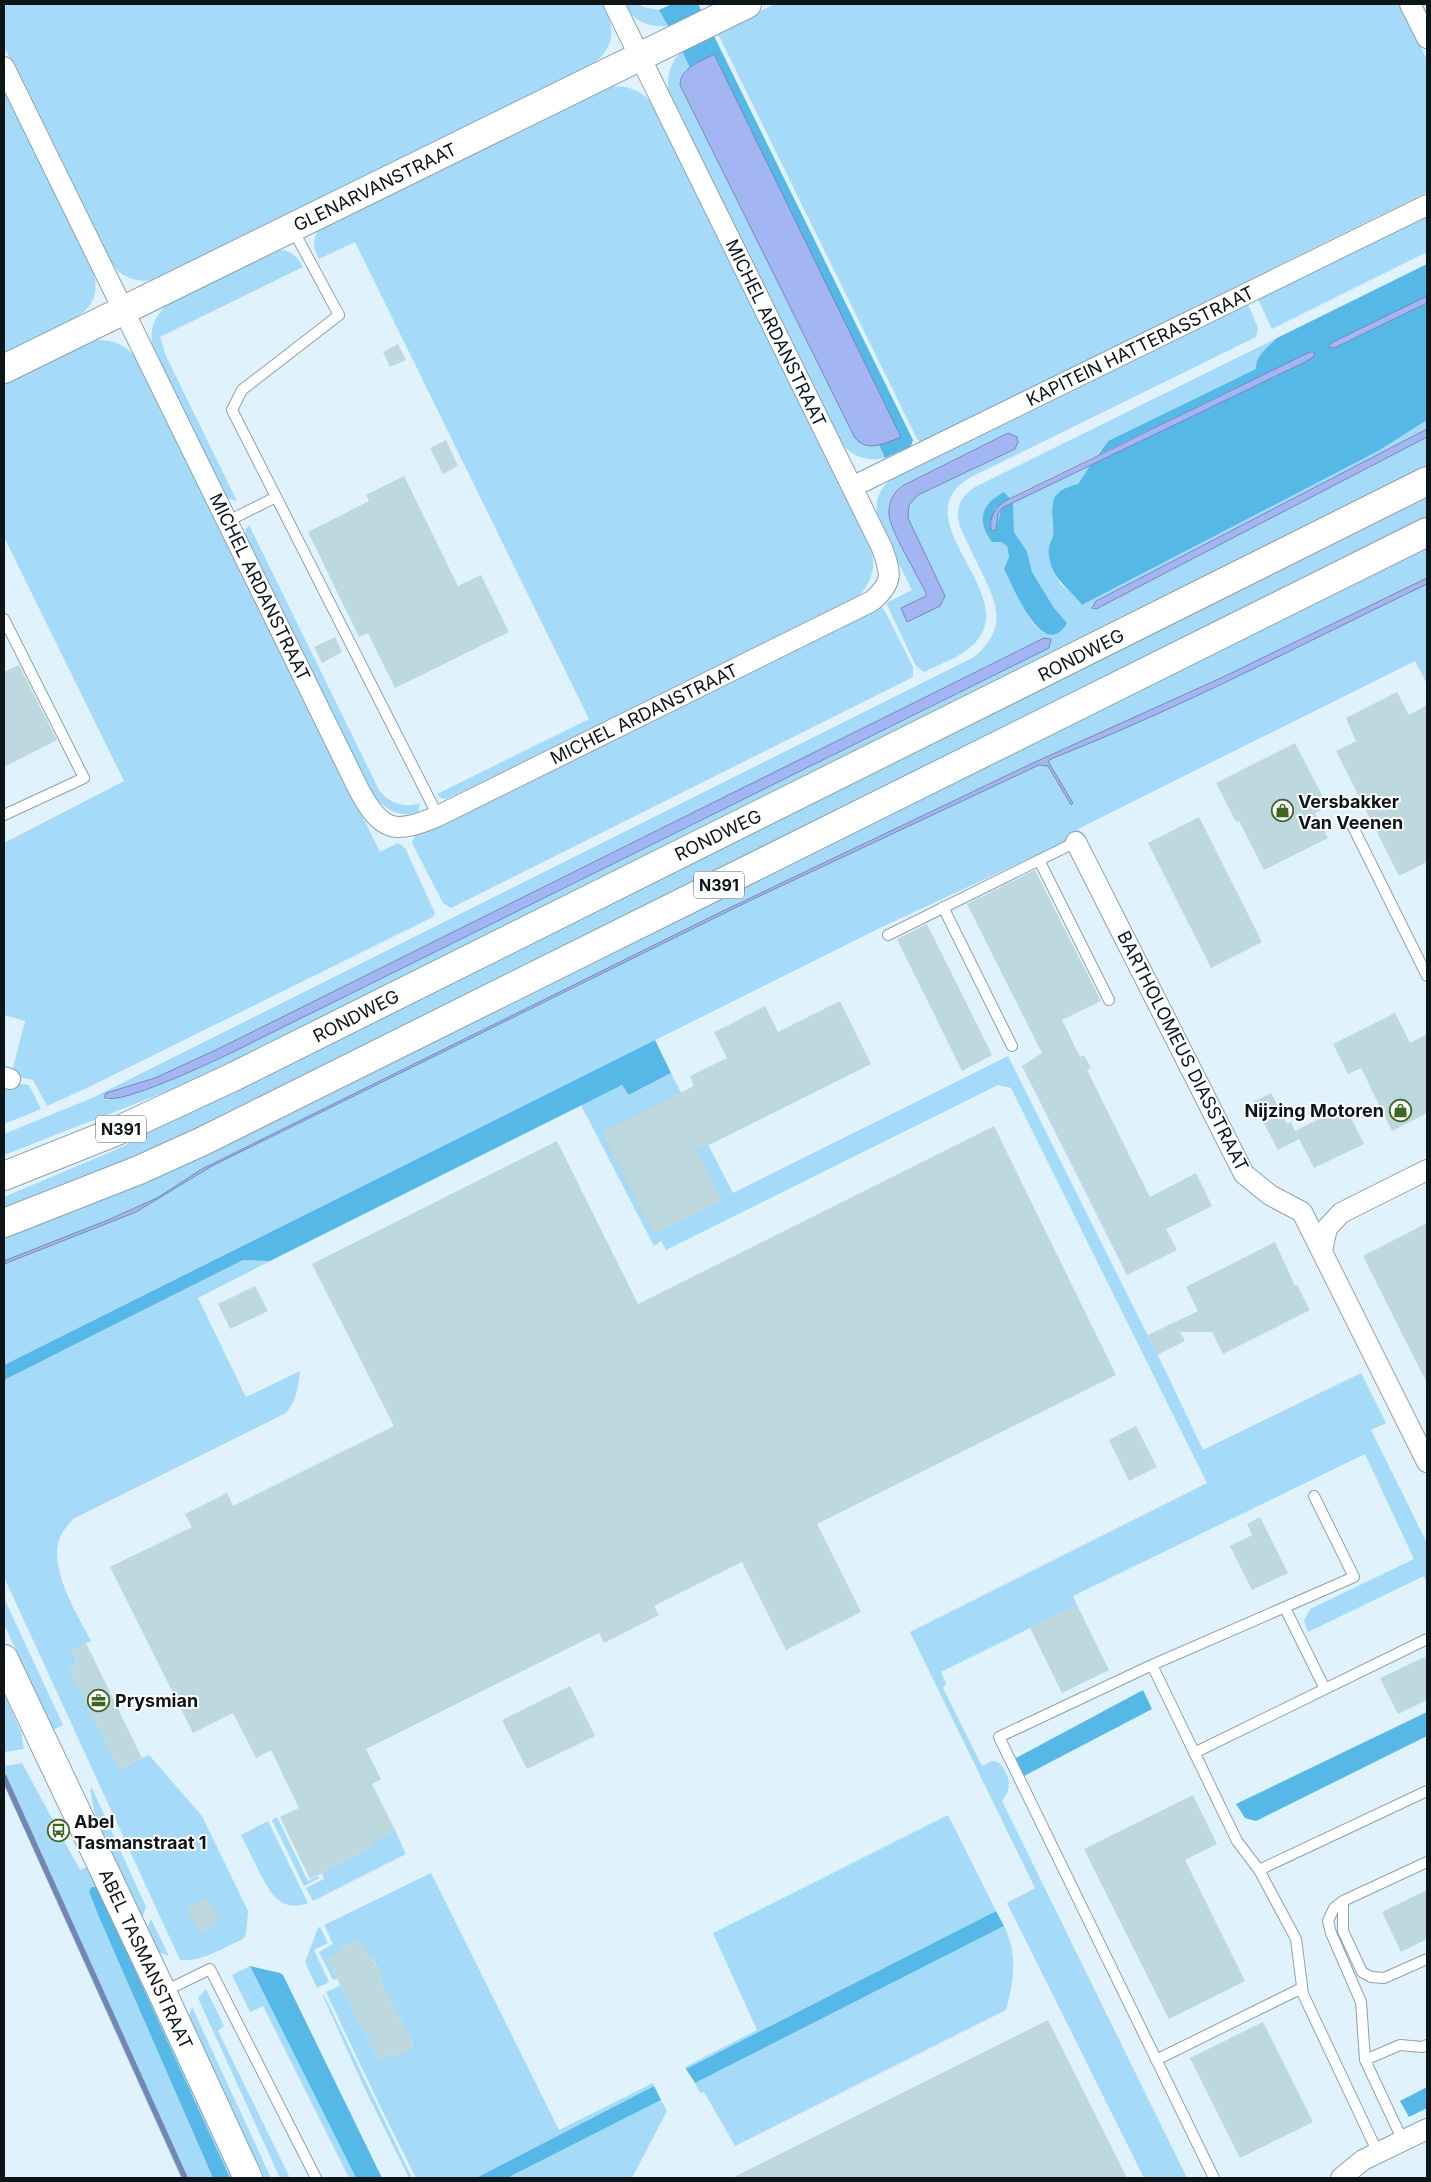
<svg xmlns="http://www.w3.org/2000/svg" width="1431" height="2182" viewBox="0 0 1431 2182" font-family="Inter,sans-serif">
<style>
.green{fill:#a5dbf8;fill-rule:evenodd}
.forest{fill:#56b8e7}
.water{fill:#a3b6f3;stroke:#7686b2}
.lines{fill:none;stroke-linecap:round;stroke-linejoin:round}
.stream{stroke:#7686b2;stroke-width:5.5}
.building{fill:#bdd8de}
.lane-casing{stroke:#8ca2ae;stroke-width:12}
.street-casing{stroke:#8ca2ae;stroke-width:22}
.secondary-casing{stroke:#8ca2ae;stroke-width:30}
.primary-casing{stroke:#8ca2ae;stroke-width:30}
.lane{stroke:#fff;stroke-width:10}
.street{stroke:#fff;stroke-width:20}
.secondary{stroke:#fff;stroke-width:28}
.primary{stroke:#fff;stroke-width:28}
.labels{text-anchor:middle;dominant-baseline:central;stroke-width:4;stroke-linejoin:round;paint-order:stroke}
.shield{fill:#fff;stroke:#565b5e;stroke-width:1}
.shield-label{font-size:16px;font-weight:bold;fill:#0d1519}
.street-label{font-size:18px;fill:#0d1519;stroke:#fff}
.poi-label{font-size:18px;font-weight:bold;fill:#0d1519;stroke:#fff;text-anchor:start}
</style>
<rect width="100%" height="100%" fill="#e0f3fd"/>
<path class="green" d="M4,4h599c13,26 12,43 -12,62l-430,212c-22,7 -42,0 -53,-20l-104,-212z
M624,4h17l2,3 16,3 9,16c-19,2 -35,-5 -44,-22z
M775,4h625l27,56v132l-507,250 -3,-3 -200,-407z
M682,51l8,17 -5,2 -5,15 175,353 11,8 13,-1 6,13c-20,4 -34,-2 -47,-18l-170,-349c-1,-16 2,-29 14,-40z
M608,87c20,-2 34,3 46,19l217,442c5,19 1,34 -12,48l-396,195 -17,8 -5,-1 -4,-4 152,-75 -234,-477 -36,17c-6,-11 -7,-19 0,-30z
M4,88l88,180c13,37 -11,48 -40,63 -16,8 -32,16 -48,25z
M1427,213v39l-155,77 -15,-32z
M278,250c13,0 19,6 25,17l-143,70 6,19 71,145 -8,-2 -4,-4 -71,-143c-6,-19 -1,-36 15,-49z
M1247,302l11,26 -2,9 -285,140c-73,42 53,117 3,167 -13,13 -34,20 -50,28l-8,-6 -30,-63 26,-13c-7,-14 -14,-28 -21,-42 -13,-27 -26,-48 3,-72zM1008,433l9,4 1,5 -3,7 -97,46 -9,10 -1,13 37,78 -5,10 -33,15 -6,-13 25,-12v-3l-36,-72 10,-34z
M1277,338l-16,16 -4,15 -149,72 -11,14 -87,43 -6,-6 -3,50 6,4 2,11 -5,12 21,42 10,15 9,7 23,-10 -13,-15 -22,-36 -5,-21 -13,-19 -1,-30 78,-38 -13,20 -12,3 -14,17 2,19 -1,14 -4,11 3,20 9,17 14,10 7,10 295,-154 50,-31v9l-331,172 -4,5 4,3 331,-172v33l-1226,608 -197,77v-21l88,-36 882,-441c32,-27 25,-50 8,-84 -7,-15 -15,-30 -22,-46 -5,-17 -1,-30 15,-40zM1051,642l-2,6 -835,413 -76,32 -31,7 -2,-1 50,-21 65,-30 809,-403z
M98,340c17,0 29,6 39,19l243,493 18,-9 7,5 30,65 -2,4 -346,171 -40,18 -14,-26 -22,-5 14,-54 -21,-6v-172l120,-62 -120,-244v-153l83,-41z
M1427,495v25l-1251,621 -172,72v-16l118,-50 53,-30z
M249,525l130,265c10,13 26,19 41,13l-2,9c-22,7 -38,-6 -49,-23l-124,-251 1,-9z
M1427,543v35l-206,100 -188,85 -312,149 -519,257 -45,29 -49,22 -104,41v-25z
M1427,584v100l-12,-23 -337,168 4,5 -200,93 -878,438v-101l132,-52 76,-46 535,-264 292,-137 9,1 22,39 3,-2 -24,-39 -1,-3 5,-3 137,-60z
M881,606l5,7 27,54v10l-462,231 -8,-5 -31,-60 3,-8z
M1008,1056l160,320 35,74 158,-77 25,50 -15,7 56,113v40l-3,-7 -116,56 -4,-11 6,-12 104,-50 -49,-105 -292,142 4,9 -136,67 5,12 -3,4 39,78 10,-5 6,1c12,12 15,26 4,39l185,377h-43l-137,-275 28,-15 -125,-256 297,-149 -196,-395 -13,-3 -332,165 -5,-9 -7,5 -73,-141 41,-20 8,10 41,-22 62,120z
M10,1082l19,3 12,24 -37,15v-38z
M243,1260l27,1 -72,37 48,99 54,-26c-2,17 -3,28 -14,42l-213,106c-4,5 -9,10 -12,16 -15,30 16,79 30,106l-20,9 6,13 -9,4 51,102 30,-14 53,61 46,95 -2,23 -3,5c-20,9 -41,23 -63,21l-176,-383v-197z
M4,1598l59,127 -10,5 -49,-106z
M4,1694l17,38 3,17 -20,3z
M4,1758l2,8 16,-3 58,107 12,-5 144,313h-6l-133,-291h-2l4,30 114,261h-32l-177,-393z
M92,1788l54,119 -4,11 -45,-93 -7,-36z
M948,1815l48,96 -310,158 -1,-2 72,-37 -44,-97z
M277,1817l31,64 10,-5 1,2 -15,8 -32,-66z
M268,1821l40,82c-29,10 -38,-11 -49,-32 -6,-12 -12,-24 -18,-36z
M395,1830l11,24 -93,47 -7,-13 18,-9 -2,-6 50,-25 -3,-5z
M431,1873l128,257 94,-47 1,3 -178,92h-60l-35,-70 -55,-116 15,-7 38,76 13,-7 2,3 18,-9 -1,-3 2,-1 -33,-64 2,-2 -9,-20 -3,1 -9,-17 -2,1 -2,-3 -17,9 1,3 -13,7 9,20 -4,1 -14,-28 14,-8 -9,-19z
M151,1919l18,37 -14,-5 -9,-19z
M1004,1926c14,28 10,54 2,84l-271,136 -31,-54 -4,1 -5,-10z
M320,1927l8,16 -14,7 15,32 -12,6 -12,-26 13,-34z
M250,1966l106,212h-7l-86,-172 -13,6 -18,-37z
M206,1989l18,37 -6,5 72,147h-10l-82,-180z
M322,1994l3,3 87,181h-3l-45,-91z
M192,2007l79,171h-12l-72,-157z
M661,2100l6,11 -35,67h-125z"/>
<path class="forest" d="M672,4h26l4,8 -34,14 -9,-16z
M713,34l200,406 -2,6 -26,12 -6,-13 21,-8 -186,-382 -24,13 -8,-17z
M1427,264v32l-97,49v2l4,1 93,-45v117l-49,31 -296,154c-9,-13 -22,-20 -29,-35 -3,-6 -5,-17 -4,-23 1,-4 3,-8 4,-11 2,-13 -4,-28 2,-39 5,-8 14,-11 23,-13l13,-20 214,-102 9,-6h-12l-204,99 10,-14 148,-72c-1,-13 12,-22 21,-31z
M1004,492l6,6 -15,11 -5,19 6,3 5,-22 12,-7 1,30 13,19 5,21 22,36 13,15c-24,41 -54,-37 -63,-54l5,-12 -2,-11 -6,-4h-9c-15,-21 -12,-37 12,-50z
M655,1040l16,33 -42,22 -7,-10 -352,176 -27,-1 -239,120v-15z
M1143,1690l9,19 -130,68 -8,-18z
M1427,1712v24l-171,85 -11,-3 -9,-14z
M92,1887h5l133,291h-17l-114,-261 -10,-26z
M996,1911l8,15 -309,157 -9,-14z
M250,1966l30,7 3,2 99,203h-26z
M654,2086l7,14 -154,78h-31z
M1427,2087v21l-18,9 -9,-16z"/>
<path class="water" d="M714,54l187,383c-16,6 -33,16 -46,1l-175,-353c0,-18 21,-23 34,-31z
M1427,296v7l-93,45 -5,-1 2,-4z
M1310,352h4v4l-9,6 -303,146 -4,6 -2,17 -5,-1c-2,-13 4,-22 14,-29z
M1427,429v8l-331,172 -4,-1 4,-7z
M1008,433l9,4 1,5 -3,7 -97,46 -9,10 -1,13 37,78 -5,10 -33,16 -6,-14 25,-12v-3c-8,-17 -36,-63 -37,-78 -1,-13 5,-24 15,-30z
M1427,578v6c-123,59 -246,124 -374,174l-5,3 1,2 24,40 -2,2 -23,-39 -9,-1 -292,137 -535,264 -76,46 -132,52v-3l104,-41 49,-22 45,-29 519,-257 312,-149 188,-85z
M1044,638l7,1 -2,9 -794,393c-19,10 -138,68 -151,56l2,-4 49,-15 65,-30z"/>
<g class="lines">
<path class="stream" d="M4,1777l181,401"/>
</g>
<path class="building" d="M398,344l8,16 -16,7 -7,-15z
M446,440l12,26 -15,8 -13,-26z
M404,476l54,110 23,-11 28,57 -114,56 -27,-55 -9,4 -51,-105 61,-31 -3,-6z
M335,637l7,15 -20,11 -8,-16z
M19,665l38,75 -53,27v-95z
M1397,692l12,23 18,-10v157l-28,14 -63,-125 20,-10 -10,-23z
M1295,743l33,64 -13,6 13,25 -64,32 -25,-49 -3,1 -20,-39z
M1199,817l63,125 -51,26 -63,-125z
M1035,870l66,131 -39,19 18,37 4,-2 7,13 -4,2 63,127 46,-24 16,33 -46,23 11,21 -50,25 -105,-209 20,-13 -75,-149z
M927,924l65,131 -30,16 -65,-132z
M840,1001l31,63 -174,87 25,49 -69,34 -51,-102 92,-46 -4,-10 37,-18 -13,-26 13,-6 38,-20 13,26z
M1395,1013l15,30 17,-9v79l-35,18 -31,-63 -13,6 -15,-30z
M1271,1093l16,31 4,-2 4,9 50,-25 19,38 -50,24 -15,-29 -21,11 -25,-48z
M994,1126l122,249 -299,149 44,88 -75,38 -44,-88 -88,44 5,9 -55,28 -5,-10 -233,116 15,30 -9,5 23,46 -26,13 3,5 -62,31 -30,-62 19,-9 -28,-58 -15,8 -23,-45 -40,20 -83,-166 82,-40 -7,-13 42,-21 6,13 161,-80 -82,-162 245,-123 81,163z
M1427,1223v160l-64,-127z
M1275,1242l20,44 2,-1 13,25 -87,44 -11,-22h-32l5,9 -28,14 -9,-20 50,-24 -12,-24z
M255,1286l13,25 -38,18 -12,-25z
M1136,1426l21,41 -28,14 -20,-41z
M1260,1517l28,56 -36,17 -22,-44 22,-11 -5,-11z
M1077,1605l32,65 -47,23 -32,-65z
M86,1643l56,115 -23,11 -51,-102 9,-4 -6,-13z
M1427,1656v44l-29,14 -18,-36z
M570,1686l25,50 -68,33 -25,-49z
M1193,1795l24,49 -32,16 60,121 -76,38 -85,-170z
M1427,1890v49l-26,13 -19,-40z
M208,1897l12,25 -20,11 -13,-26z
M357,1940l2,3 2,-1 9,17 2,-1 11,21 -3,1 33,64 -2,1 1,3 -18,9 -2,-3 -13,7 -52,-102 14,-7 -1,-3z
M1048,2020l79,158h-395z
M1263,2022l50,100 -73,36 -50,-100z"/>
<g class="lines">
<defs>
<path id="lane" d="M292,228l47,87 -97,75 -10,20 206,406
M228,521l48,-24
M4,619l80,159 -80,37
M1351,823l76,153
M1039,860l70,140
M943,907l69,139
M888,935l188,-93
M1285,1608l40,81
M1152,1665l202,-88 -40,-81
M1194,1753l233,-114
M1343,1901v30l19,41 9,5 13,1 43,-19
M163,1992l47,-23 106,209
M1156,2060l146,-72
M1365,2060l35,-15 22,2 5,-2
M1403,2141l-38,-81 -4,-58 -30,-69 -3,-12 6,-13 9,-7 84,-39
M1378,2153l-75,-159 -7,-55 -37,-69 168,-79
M1214,2178l-215,-441 153,-72 85,176 22,29"/>
<path id="street" d="M1410,4l17,34
M4,67l355,723c23,43 36,44 79,26l434,-215c22,-19 19,-28 10,-53l-268,-544
M852,487l575,-282
M1076,842l168,332 26,21 32,17 125,250
M4,1077l6,2
M1322,1251l5,-23 14,-15 86,-43
M1341,2178l22,-18 64,-31"/>
<path id="secondary" d="M4,369l743,-365
M4,1659l158,333 86,186"/>
<path id="primary" d="M4,1176l113,-45 118,-55 1192,-595
M4,1223l135,-53 64,-29 1224,-609"/>
</defs>
<use href="#lane" class="lane-casing"/>
<use href="#street" class="street-casing"/>
<use href="#secondary" class="secondary-casing"/>
<use href="#primary" class="primary-casing"/>
<use href="#lane" class="lane"/>
<use href="#street" class="street"/>
<use href="#secondary" class="secondary"/>
<use href="#primary" class="primary"/>
</g>
<defs>
<symbol id="shop-ring" viewBox="-11 -11 22 22"><circle r="9.5" fill="#fff" stroke="#3f6621" stroke-width="1.5"/><path d="M-5-2.5h2.3a2.7 3.5 0 0 1 5.4 0H5L5.5 6h-11ZM-1.5-2.5h3a1.5 2.3 0 0 0-3 0Z" fill="#3f6621"/></symbol>
<symbol id="office-ring" viewBox="-11 -11 22 22"><circle r="9.5" fill="#fff" stroke="#3f6621" stroke-width="1.5"/><path d="M-6-3h4V-5.5h4V-3h4V5H-6ZM-1-4.5V-3h2v-1.5ZM-6 0V1H6V0Z" fill="#3f6621"/></symbol>
<symbol id="bus-ring" viewBox="-11 -11 22 22"><circle r="9.5" fill="#fff" stroke="#3f6621" stroke-width="1.5"/><path d="M-5-6H5V4H4V6H2V4H-2V6H-4V4H-5ZM-3.5-4V0h7V-4ZM-3.5 1.2v1.5H-2V1.2ZM2 1.2v1.5H3.5V1.2Z" fill="#3f6621"/></symbol>
</defs>
<g fill-rule="evenodd">
<use href="#shop-ring" x="1270" y="798" width="25" height="25"/>
<use href="#shop-ring" x="1388" y="1098" width="25" height="25"/>
<use href="#office-ring" x="86" y="1688" width="25" height="25"/>
<use href="#bus-ring" x="46" y="1818" width="25" height="25"/>
</g>
<g class="labels">
<g class="shield">
<rect x="694" y="871.5" width="50" height="27" rx="4"/>
<rect x="96" y="1115.5" width="50" height="27" rx="4"/>
</g>
<g class="shield-label">
<text x="719" y="885">N391</text>
<text x="121" y="1129">N391</text>
</g>
<g class="street-label">
<text transform="translate(375 187) rotate(-26)">GLENARVANSTRAAT</text>
<text transform="translate(776 333) rotate(64)">MICHEL ARDANSTRAAT</text>
<text transform="translate(1140 346) rotate(-26)">KAPITEIN HATTERASSTRAAT</text>
<text transform="translate(260 587) rotate(64)">MICHEL ARDANSTRAAT</text>
<text transform="translate(1081 655) rotate(-27)">RONDWEG</text>
<text transform="translate(644 714) rotate(-26)">MICHEL ARDANSTRAAT</text>
<text transform="translate(718 835) rotate(-26)">RONDWEG</text>
<text transform="translate(356 1016) rotate(-27)">RONDWEG</text>
<text transform="translate(1183 1051) rotate(63)">BARTHOLOMEUS DIASSTRAAT</text>
<text transform="translate(146 1959) rotate(65)">ABEL TASMANSTRAAT</text>
</g>
<g class="poi-label">
<text x="1298" y="801">Versbakker<tspan x="1298" dy="21">Van Veenen</tspan></text>
<text x="1384" y="1110" text-anchor="end">Nijzing Motoren</text>
<text x="115" y="1700">Prysmian</text>
<text x="74" y="1821">Abel<tspan x="74" dy="21">Tasmanstraat 1</tspan></text>
</g>
</g>
<rect width="1431" height="2182" fill="none" stroke="#0d1519" stroke-width="10"/>
</svg>
